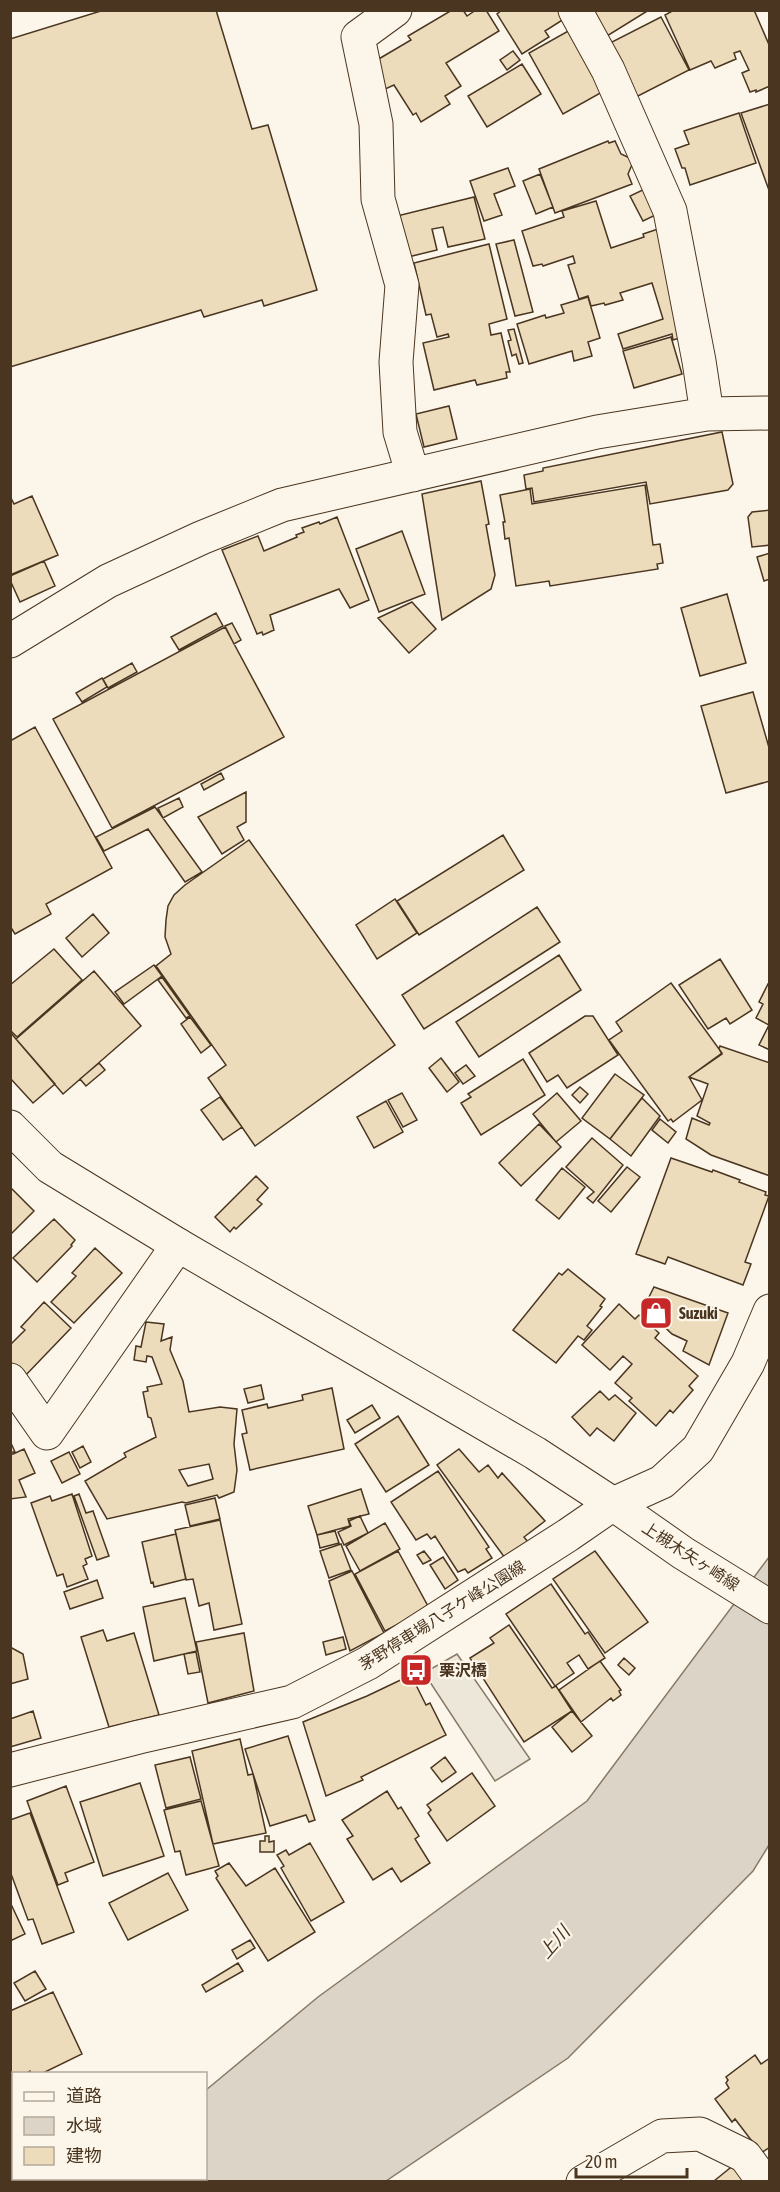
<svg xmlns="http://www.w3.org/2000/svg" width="780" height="2192" viewBox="0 0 780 2192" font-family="'Asap Condensed','Noto Sans JP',sans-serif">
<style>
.parking{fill:#ede7d9;stroke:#887966;stroke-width:1.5}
.water{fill:#dcd4c6;stroke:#887966;stroke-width:1.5}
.building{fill:#ecdcbc;stroke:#4a3520;stroke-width:1.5;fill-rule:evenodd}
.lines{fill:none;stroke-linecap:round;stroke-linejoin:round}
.street-casing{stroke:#4a3520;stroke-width:35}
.secondary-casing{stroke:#4a3520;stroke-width:35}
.street{stroke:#fbf6e9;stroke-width:33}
.secondary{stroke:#fbf6e9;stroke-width:33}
.labels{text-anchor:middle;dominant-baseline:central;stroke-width:4.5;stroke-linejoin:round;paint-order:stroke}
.poi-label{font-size:16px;font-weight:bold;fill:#4a3520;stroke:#fbf6e9;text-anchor:start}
.street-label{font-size:16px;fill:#4a3520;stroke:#fbf6e9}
.water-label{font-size:18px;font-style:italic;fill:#4a3520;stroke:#fbf6e9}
</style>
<rect width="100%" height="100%" fill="#fbf6e9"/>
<path class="parking" d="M457,1654l73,105 -35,22 -71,-108z"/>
<path class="water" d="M769,1557v288l-16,26 -185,187 -182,123 -291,1 3,-4h108v-88l112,-93 269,-196z"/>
<path class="building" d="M104,10h112l36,119 16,-4 49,165 -53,16 -2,-6 -58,17 -3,-7 -191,57v-328z
M452,10h11l4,6 9,-6h10l13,21 -53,32 15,23 -16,10 5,8 -29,18 -5,-9 -3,2 -19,-30 -11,5 -6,-30 34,-20 -3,-4z
M502,10h56l6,9 -19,12 4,6 -27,17 -25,-40z
M588,10h61l-42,26z
M674,10h80l16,37v39l-14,6v-2l-6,2 -8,-19 7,-3 -9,-19 -6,2 2,6 -21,9 -4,-7 -21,9 -25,-55z
M661,17l28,53 -53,27 -28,-53z
M570,30l34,61 -41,23 -34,-61z
M513,51l7,9 -13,10 -7,-10z
M522,64l19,30 -54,33 -19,-31z
M770,104v89l-29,-80z
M739,113l17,50 -66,22 -5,-17h-3l-7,-19 14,-5 -5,-13z
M608,141l1,2 6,-2 6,13 13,6 -6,14 4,10 -77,29 -16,-44z
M508,168l7,18 -21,8 8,21 -18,6 -14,-40z
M540,174l13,33 -17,7 -13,-33z
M651,186l13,25 -21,10 -13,-25z
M474,197l11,42 -37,8 -5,-20 -11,2 5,21 -29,7 -11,-41z
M596,201l15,47 33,-11 -1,-3 21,-7 22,109 -13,4 -1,-6 -49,15 -5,-15 45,-15 -11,-36 -32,10 3,7 -18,5 -1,-2 -13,3 -3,-10 -9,3 -11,-34 7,-2 -2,-7 -30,10 -1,-2 -9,2 -11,-35 42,-14 -2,-6z
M514,240l19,72 -18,4 -19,-72z
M489,244l18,75 -18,5 2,11 10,-2 9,39h-4l1,6 -30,7 -2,-5 -41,10 -11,-47 26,-6 -1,-3 -11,3 -6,-23 -5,1 -12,-52z
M588,297l12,41 -12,4 4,14 -18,5 -2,-10 -43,13 -12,-40 28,-9 1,3 18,-5 -3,-8z
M514,329l9,34 -4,1 -3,-10 -4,2 -4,-15 3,-1 -3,-10z
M671,337l11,37 -48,14 -11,-37z
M449,406l8,33 -33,8 -8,-33z
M722,432l11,52 -5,6 -78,14 -4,-22 -112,20 -2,-14 -6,1 -2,-14 19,-4v-3z
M481,481l8,43 -3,1 9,50 -4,14 -49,31 -20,-126z
M645,485l8,60 7,-1 3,19 -6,1 1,5 -108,17 -1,-5 -33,5 -7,-48 -4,1 -2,-17h2l-5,-27 30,-6 2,15z
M10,496l4,8 18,-8 26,59 -48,20z
M770,510v35l-18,2 -4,-30 4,-5z
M337,517l32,83 -19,8 -11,-19 -69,26 4,15 -11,5 -1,-3 -5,2 -35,-84 36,-14 6,15 33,-14 -1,-2 8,-3 -2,-4 17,-6 1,2z
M402,531l23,63 -46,18 -23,-63z
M770,553v26l-6,2 -7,-24z
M44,561l11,25 -35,16 -10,-22v-4z
M727,594l19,69 -46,13 -19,-68z
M412,602l24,27 -27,24 -31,-35z
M216,613l7,13 -44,24 -8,-13z
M232,623l9,17 -7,4 -9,-18z
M225,627l59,110 -172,91 -59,-109z
M132,663l5,9 -29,16 -5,-9z
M102,678l5,9 -25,15 -6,-9z
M753,692l17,59v30l-44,12 -25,-87z
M35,727l77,141 -66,36 5,10 -36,20 -5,-8v-185z
M221,773l3,6 -20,11 -3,-6z
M246,792v30l-9,5 7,13 -22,14 -24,-37z
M179,798l4,9 -20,11 -5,-10z
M155,807l47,65 -17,10 -37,-53 -44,22 -8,-14z
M503,835l21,35 -105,65 -22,-34z
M249,840l146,205 -140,101 -47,-68 18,-13 -70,-99 15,-12 -6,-17 1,-17 2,-14 6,-11 11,-10z
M395,899l22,34 -40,26 -21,-34z
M537,907l23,35 -136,87 -22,-34z
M93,914l16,19 -27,24 -16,-19z
M54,949l28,31 -65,57 -7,-7v-45z
M559,955l22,35 -102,67 -23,-35z
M720,959l32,51 -22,14 -4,-6 -18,11 -29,-44z
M154,965l8,11 -38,28 -9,-12z
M94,971l47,55 -78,68 -47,-55z
M162,977l28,39 -4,2 -28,-38z
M671,983l51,70 -33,24 13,23 -29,22 -2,-3 -3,2 -59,-81 13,-9 -6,-9z
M768,984l2,1v65l-11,-5 10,-20 -13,-7 7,-14 -4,-2z
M585,1016h8l25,39 -51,33 -9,-13 -11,7 -18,-29z
M190,1017l21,28 -10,8 -20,-29z
M10,1032l45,52 -22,19 -23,-25z
M720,1046l50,17v113l-59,-21 -25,-16 6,-21 17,7 1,-2 -13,-7 11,-32 -19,-7 33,-23 -3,-5z
M441,1058l18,24 -12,10 -18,-24z
M523,1059l22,36 -64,40 -20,-32 10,-6 -3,-3z
M99,1063l6,7 -19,16 -6,-7z
M466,1065l9,11 -12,8 -8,-11z
M615,1074l29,21 -34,44 -28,-21z
M580,1087l8,7 -8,9 -8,-8z
M402,1093l15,27 -14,7 -15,-27z
M557,1093l24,28 -25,21 -23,-28z
M220,1097l22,30 -19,13 -22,-30z
M642,1098l18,18 -29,40 -21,-17z
M386,1101l17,31 -29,16 -17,-31z
M660,1119l16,13 -8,11 -16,-13z
M539,1124l22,23 -40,39 -22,-23z
M592,1138l31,27 -30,38 -6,-5 7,-6 -28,-25z
M671,1158l41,14 1,-2 27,10 -1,2 27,10 -1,3 4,1 -24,66 6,2 -8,21 -75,-28 -3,7 -29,-10z
M627,1167l13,10 -29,35 -13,-11z
M562,1168l23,19 -26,32 -23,-19z
M256,1176l12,12 -11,12 5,4 -26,25 -2,-2 -4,5 -15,-15z
M10,1187l24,24 -24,24z
M54,1219l21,21 -4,5 1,1 -35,36 -24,-24z
M95,1248l27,25 -48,50 -23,-21 25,-26 -4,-3z
M568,1269l37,30 -5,7 2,1 -15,19 5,4 -8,10 -6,-4 -22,27 -43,-33 46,-57 3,2z
M654,1287l74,26 -19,52 -26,-14 4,-10 -15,-7 -28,-27z
M44,1302l27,26 -48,50 -13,-11v-22l15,-15 -4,-3z
M619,1304l16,15 4,-4 20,18 -4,5 43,38 -9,10 4,4 -20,23 -3,-3 -14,16 -27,-25 3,-3 -17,-15 17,-19 -9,-8 -13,14 -28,-25z
M146,1322l18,2 -3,17 11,-4 -2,13 13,31 6,31 31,-5 17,2 -3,35 3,26 -3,22 -15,6 -2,-3 -31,8 -4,-1 -75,17 -22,-38 41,-24 -2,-4 32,-16 -5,-19 -3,-1 -5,-25 5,-1 -1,-4 15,-3 -10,-27 -5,-1 -1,6 -12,-2 2,-14 5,1zM209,1464l4,15 -25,7 -9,-16z
M261,1385l3,14 -16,4 -4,-14z
M332,1388l12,61 -94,21 -8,-36 5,-1 -5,-23 25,-6 1,4 35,-8 -1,-5z
M600,1391l9,9 6,-5 21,18 -22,28 -17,-13 -7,8 -18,-19z
M372,1405l8,13 -25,15 -8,-13z
M398,1416l31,49 -43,27 -31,-48z
M10,1441l5,11h-2v2l11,-5 11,24 -16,7 7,17 -16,2z
M83,1446l8,16 -11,6 -8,-16z
M459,1449l20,23 9,-7 10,13 4,-5 43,48 -21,16 5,6 -24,15 -68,-93z
M69,1452l11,22 -18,9 -11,-22z
M438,1471l51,76 -3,2 6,9 -24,15 -3,-4 -7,3 -23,-36 -4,3 -4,-5 -11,6 -25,-38z
M361,1489l8,25 -21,5 2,7 -33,9 -9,-29z
M72,1494l20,62 -7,3 2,5 -4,2 5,13 -21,8 -4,-13 -6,2 -26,-73 19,-7 2,5z
M79,1494l7,19 7,-2 16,45 -12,4 -23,-64z
M215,1498l5,21 -30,7 -5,-21z
M360,1516l8,17 -24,12 -6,-13 13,-6 -2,-5z
M220,1520l22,104 -28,6 -5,-27 -10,3 -6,-27 -7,1 -11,-50z
M385,1523l15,26 -40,22 -14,-25z
M335,1531l4,12 -19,5 -3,-13z
M176,1534l10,45 -32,8 -1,-5 -2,1 -9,-41z
M341,1544l10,26 -22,8 -9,-27z
M398,1551l31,57 -44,23 -30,-57z
M424,1551l7,9 -8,4 -6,-9z
M595,1551l53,71 -43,31 -52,-74z
M443,1557l15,23 -13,9 -15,-24z
M352,1571l32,62 -34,18 -21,-70z
M97,1580l6,18 -33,11 -6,-17z
M551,1584l34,50 3,-2 17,26 -17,11 -9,-14 -12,8 7,10 -19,13 -49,-72z
M185,1598l12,53 -43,10 -11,-54z
M509,1625l43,63 4,-2 16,25 -48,31 -54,-84 24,-15 -4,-5z
M103,1630l4,11 27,-8 25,82 -50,12 -28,-90z
M244,1633l10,58 -46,12 -12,-61z
M343,1637l3,12 -20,6 -3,-13z
M10,1647l13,7 5,25 -18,5z
M196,1652l4,20 -12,2 -4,-20z
M624,1658l11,10 -6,7 -11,-10z
M600,1661l21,29 -2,1 2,4 -8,6 -2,-3 -30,24 -22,-32z
M411,1675l15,30 4,-2 16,32 -85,42 2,3 -37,16 -23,-74 64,-26z
M33,1711l8,27 -31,9v-28z
M572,1711l20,25 -20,16 -20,-25z
M288,1736l27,84 -6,2 -3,-7 -36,11 -25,-77z
M240,1739l8,36 5,-1 13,59 -53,11 -21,-93z
M190,1757l11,42 -35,9 -11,-43z
M445,1757l11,15 -14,10 -11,-14z
M472,1773l23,33 -48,35 -19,-28 3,-3 -4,-5z
M140,1783l24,73 -61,20 -23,-74z
M66,1786l28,76 -29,11 3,8 -10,4 -31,-84z
M387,1791l11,18 3,-2 18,29 -4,3 15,24 -29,19 -9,-14 -19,12 -26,-41 6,-3 -11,-16z
M201,1801l18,65 -33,9 -6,-24 -5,1 -11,-42z
M30,1813l44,119 -32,12 -9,-25 -5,1 -18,-49v-51z
M265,1836h4v6l5,-1v11h-14v-11h5z
M310,1843l34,59 -33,19 -30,-53 3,-2 -7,-11 9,-5 3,5z
M229,1863l17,23 29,-18 40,64 -47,29 -52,-83 2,-2 -3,-5z
M168,1873l20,37 -60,30 -19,-37z
M10,1902l15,32 -15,7z
M250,1940l5,8 -18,11 -5,-9z
M238,1963l5,8 -37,21 -4,-7z
M35,1971l11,18 -21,12 -11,-18z
M53,1992l29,62 -41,20h-10l-1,-3 -5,3h-11v5l-4,1v-69z
M755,2055l6,9 9,-6v89l-9,6 -26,-34 -3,3 -17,-23 14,-11 -3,-5 2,-3 -2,-3z
M735,2164l16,18 -37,-1z"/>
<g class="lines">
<defs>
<path id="street" d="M395,10l-37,27 18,87 2,75 24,86 -6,77 4,70 13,43
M575,10l33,60 62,141 29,150 8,53
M10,641l98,-60 93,-43 81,-33 315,-73 110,-18 63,-1
M10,1380l37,53 131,-188
M583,2182l79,-46 38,-2 45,22 19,26"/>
<path id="secondary" d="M10,1127l40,40 128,78 357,208 78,51 70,49 87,54
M10,1770l129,-33 153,-35 76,-39 200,-128 45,-31 49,-22 36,-33 50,-86 22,-52"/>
</defs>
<use href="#street" class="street-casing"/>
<use href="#secondary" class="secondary-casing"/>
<use href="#street" class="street"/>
<use href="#secondary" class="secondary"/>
</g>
<defs>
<symbol id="shop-square" viewBox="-11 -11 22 22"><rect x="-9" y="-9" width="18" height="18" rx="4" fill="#c62828" stroke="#fbf6e9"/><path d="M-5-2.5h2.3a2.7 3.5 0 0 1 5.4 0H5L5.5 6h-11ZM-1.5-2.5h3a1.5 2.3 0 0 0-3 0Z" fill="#fff"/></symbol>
<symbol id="bus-square" viewBox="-11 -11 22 22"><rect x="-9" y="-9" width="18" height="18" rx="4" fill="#c62828" stroke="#fbf6e9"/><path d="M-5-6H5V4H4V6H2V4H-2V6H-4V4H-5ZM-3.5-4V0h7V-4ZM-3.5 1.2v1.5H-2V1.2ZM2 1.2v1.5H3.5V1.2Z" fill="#fff"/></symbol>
</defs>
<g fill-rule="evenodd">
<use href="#shop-square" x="637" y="1294" width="38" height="38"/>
<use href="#bus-square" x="397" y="1651" width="38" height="38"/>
</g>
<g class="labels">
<g class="poi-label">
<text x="679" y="1313">Suzuki</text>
<text x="439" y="1670">栗沢橋</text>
</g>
<g class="street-label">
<text transform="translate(691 1556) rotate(33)">上槻木矢ヶ崎線</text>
<text transform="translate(442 1615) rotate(-32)">茅野停車場八子ケ峰公園線</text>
</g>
<g class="water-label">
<text transform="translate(554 1942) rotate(-49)">上川</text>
</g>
</g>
<rect width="780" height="2192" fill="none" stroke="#4a3520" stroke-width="24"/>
<rect x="12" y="2072" width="195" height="108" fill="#fbf6e9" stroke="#b4a999" stroke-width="1.5"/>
<rect x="24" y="2092" width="30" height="9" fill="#fbf6e9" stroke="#b4a999" stroke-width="1.5"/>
<text x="66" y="2102" font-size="18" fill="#4a3520">道路</text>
<rect x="24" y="2117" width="30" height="18" fill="#dcd4c6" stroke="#b4a999" stroke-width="1.5"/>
<text x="66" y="2132" font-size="18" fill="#4a3520">水域</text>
<rect x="24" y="2147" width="30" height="18" fill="#ecdcbc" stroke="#b4a999" stroke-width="1.5"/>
<text x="66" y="2162" font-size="18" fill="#4a3520">建物</text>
<path d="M576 2168v9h111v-9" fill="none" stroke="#4a3520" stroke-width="3"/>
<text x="585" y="2168" font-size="18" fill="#4a3520" stroke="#fbf6e9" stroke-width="4.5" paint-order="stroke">20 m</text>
</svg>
